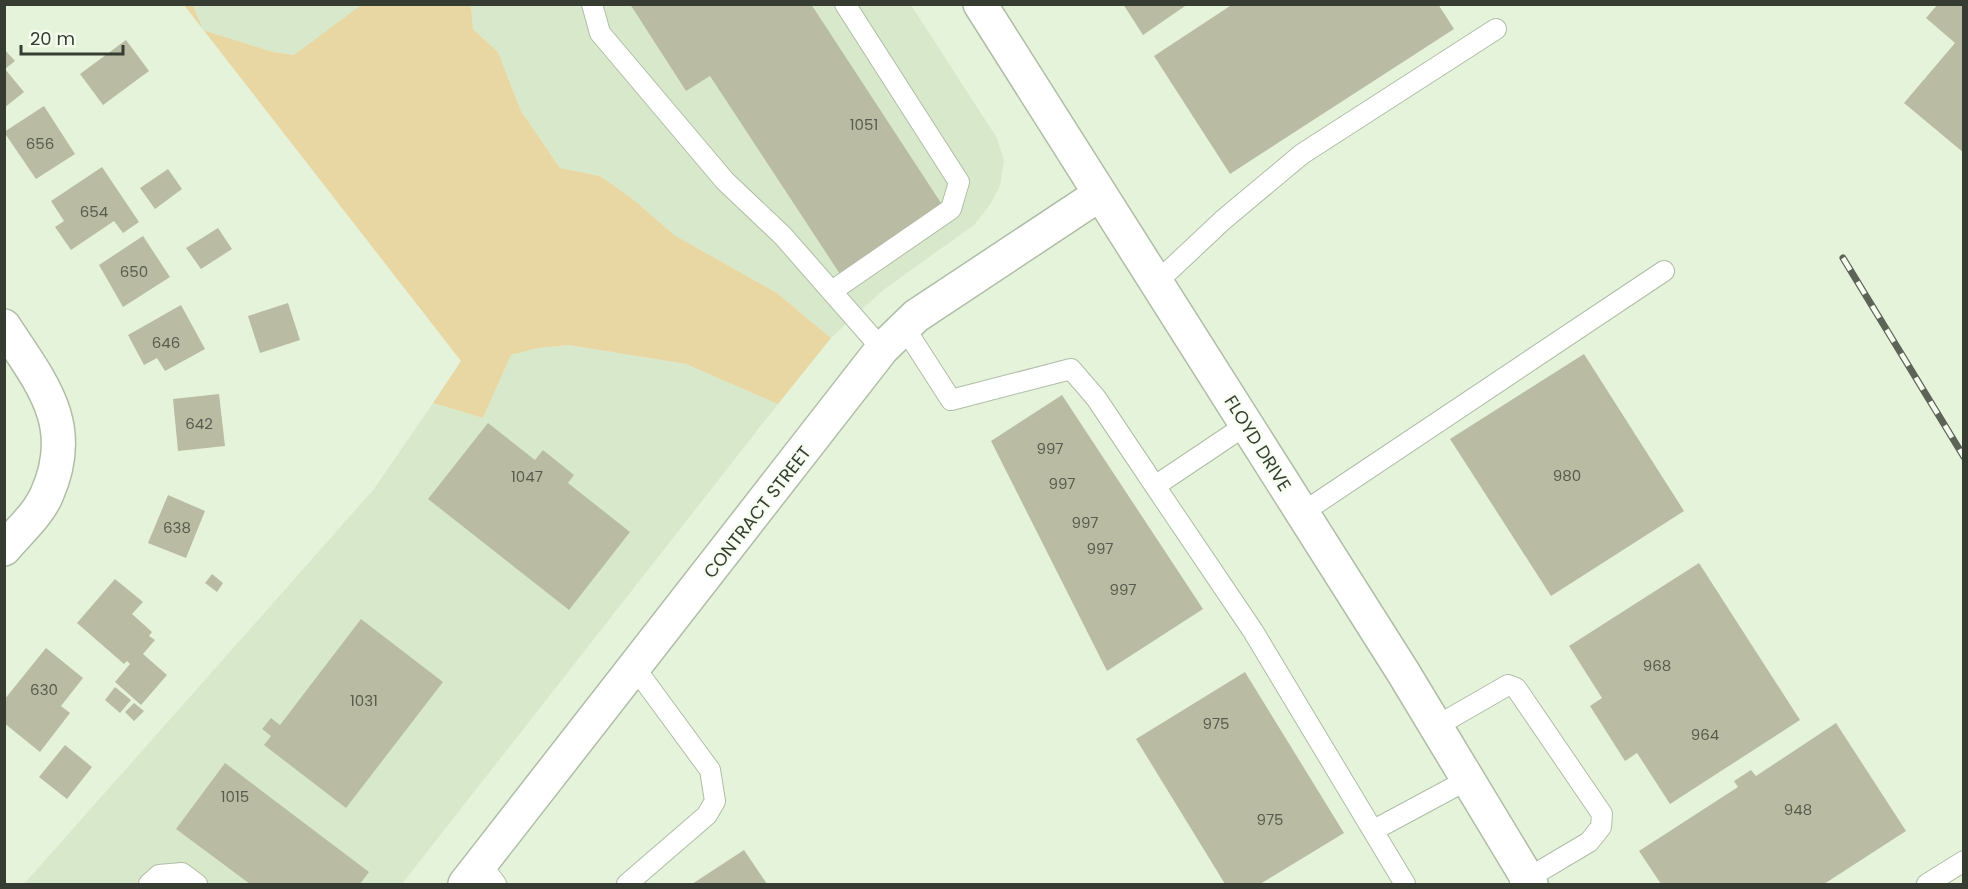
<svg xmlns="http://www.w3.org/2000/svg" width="1968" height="889" viewBox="0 0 1968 889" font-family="Poppins,sans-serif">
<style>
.built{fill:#d8e9cb}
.green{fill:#e8d6a3}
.building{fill:#b9bca2}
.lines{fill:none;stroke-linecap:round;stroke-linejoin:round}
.lane-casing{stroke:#b0bda6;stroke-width:22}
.street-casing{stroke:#b0bda6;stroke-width:36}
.lane{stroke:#fff;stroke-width:20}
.street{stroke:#fff;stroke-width:33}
.rail-casing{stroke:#5d6457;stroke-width:7}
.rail{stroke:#f6fef0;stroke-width:4.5;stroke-dasharray:14;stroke-linecap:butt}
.labels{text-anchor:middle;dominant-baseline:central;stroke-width:4.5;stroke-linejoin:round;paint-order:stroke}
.number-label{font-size:15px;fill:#575c4e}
.street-label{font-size:18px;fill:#363c32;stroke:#f6fef0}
</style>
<rect width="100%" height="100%" fill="#e5f3db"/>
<path class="built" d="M193,5h168l-67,50 -21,-3 -70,-22z
M471,5h440l86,133 7,23 -4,25 -10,19 -16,20 -92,66 -51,47 -54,-45 -103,-58 -40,-35 -34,-24 -40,-8 -39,-57 -23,-59 -25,-23z
M569,345l117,19 92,40 -376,480h-378l350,-395 59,-86 50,15 28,-63 27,-7z"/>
<path class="green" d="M184,5h9l10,25 70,22 21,3 67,-50h110l2,24 25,23 23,59 39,57 40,8 34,24 40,35 103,58 54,45 -53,66 -92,-40 -117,-19 -31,3 -27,7 -28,63 -50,-15 28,-42z"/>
<path class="building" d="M630,4h181l132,202 -103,68 -130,-198 -24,15z
M1123,4h65l-45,31z
M1233,4h205l16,25 -224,145 -76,-118z
M1938,4h26v149l-60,-50 51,-60 -29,-25z
M126,40l23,31 -46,34 -23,-31z
M4,49l11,12 -10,8 19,23 -20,16z
M44,106l31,48 -39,25 -32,-47z
M102,167l37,55 -16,11 -9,-12 -43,29 -16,-23 9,-6 -13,-20z
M168,169l14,20 -27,20 -15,-21z
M218,228l14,21 -31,20 -15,-21z
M143,236l27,41 -47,30 -24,-42z
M288,303l12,37 -40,13 -12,-37z
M181,305l24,44 -40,22 -8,-13 -13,7 -16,-30z
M1584,354l100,157 -133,85 -101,-157z
M219,394l6,52 -47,5 -5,-52z
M1062,395l141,214 -96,62 -116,-230z
M488,423l47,37 8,-10 31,25 -6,8 62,49 -61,78 -141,-111z
M168,495l37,16 -19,47 -38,-15z
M1699,563l101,157 -130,84 -33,-51 -12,8 -35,-55 12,-8 -33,-52z
M212,574l11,9 -6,9 -12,-9z
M115,579l28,23 -11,12 20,18 -3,4 6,4 -12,14 24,21 -26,30 -26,-23 15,-18 -3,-3 -3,3 -47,-41z
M361,619l82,63 -97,126 -82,-63 7,-9 -9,-7 9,-11 9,7z
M46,648l37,30 -22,28 9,7 -30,39 -36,-29v-23z
M1245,672l99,161 -84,51h-35l-89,-145z
M115,687l16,13 -11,13 -15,-13z
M134,703l10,8 -10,10 -9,-9z
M1836,723l70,108 -82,53h-163l-22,-33 99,-64 -4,-6 17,-11 5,6z
M65,745l27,22 -25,32 -28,-22z
M225,763l144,109 -9,12h-110l-74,-55z
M744,850l23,34h-75z"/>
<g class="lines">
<defs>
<path id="lane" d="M592,4l8,29 125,148 58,55 99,113
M1156,283l67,-63 79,-66 194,-125
M832,291l119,-82 8,-27 -114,-178
M904,327l47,73 120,-31 25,29 59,88 91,-61
M1155,486l98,145 152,253
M1302,513l362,-242
M1435,727l73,-42 8,3 86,126 -1,13 -12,15 -69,41
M1374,830l93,-50
M481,864l15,20
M149,884l10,-9 23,-2 15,11
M627,884l80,-69 8,-14 -5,-31 -75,-102
M1927,884l37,-23"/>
<path id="street" d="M980,4l423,668 128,212
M4,326c37,57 74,98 43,168 -8,20 -29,38 -43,55
M465,884l417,-535 34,-33 184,-122"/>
</defs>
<use href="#lane" class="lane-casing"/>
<use href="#street" class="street-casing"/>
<use href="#lane" class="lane"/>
<use href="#street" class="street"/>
<defs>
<path id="rail" d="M1843,258l121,199"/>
</defs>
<use href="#rail" class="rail-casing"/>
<use href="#rail" class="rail"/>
</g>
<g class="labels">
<g class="number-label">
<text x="864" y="124">1051</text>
<text x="40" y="143">656</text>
<text x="94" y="211">654</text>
<text x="134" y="271">650</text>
<text x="166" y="342">646</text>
<text x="199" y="423">642</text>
<text x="1050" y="448">997</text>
<text x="1567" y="475">980</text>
<text x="527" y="476">1047</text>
<text x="1062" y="483">997</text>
<text x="1085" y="522">997</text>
<text x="177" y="527">638</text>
<text x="1100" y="548">997</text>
<text x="1123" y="589">997</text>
<text x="1657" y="665">968</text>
<text x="44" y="689">630</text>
<text x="364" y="700">1031</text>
<text x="1216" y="723">975</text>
<text x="1705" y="734">964</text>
<text x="235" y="796">1015</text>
<text x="1798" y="809">948</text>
<text x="1270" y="819">975</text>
</g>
<g class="street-label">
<text transform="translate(1258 443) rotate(58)">FLOYD DRIVE</text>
<text transform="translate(757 512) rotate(-52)">CONTRACT STREET</text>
</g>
</g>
<rect width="1968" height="889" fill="none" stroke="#363c32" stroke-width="12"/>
<path d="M21 45v9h102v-9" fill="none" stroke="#363c32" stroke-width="3"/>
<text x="30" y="45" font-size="18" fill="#363c32" stroke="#f6fef0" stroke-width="4.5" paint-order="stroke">20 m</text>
</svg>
